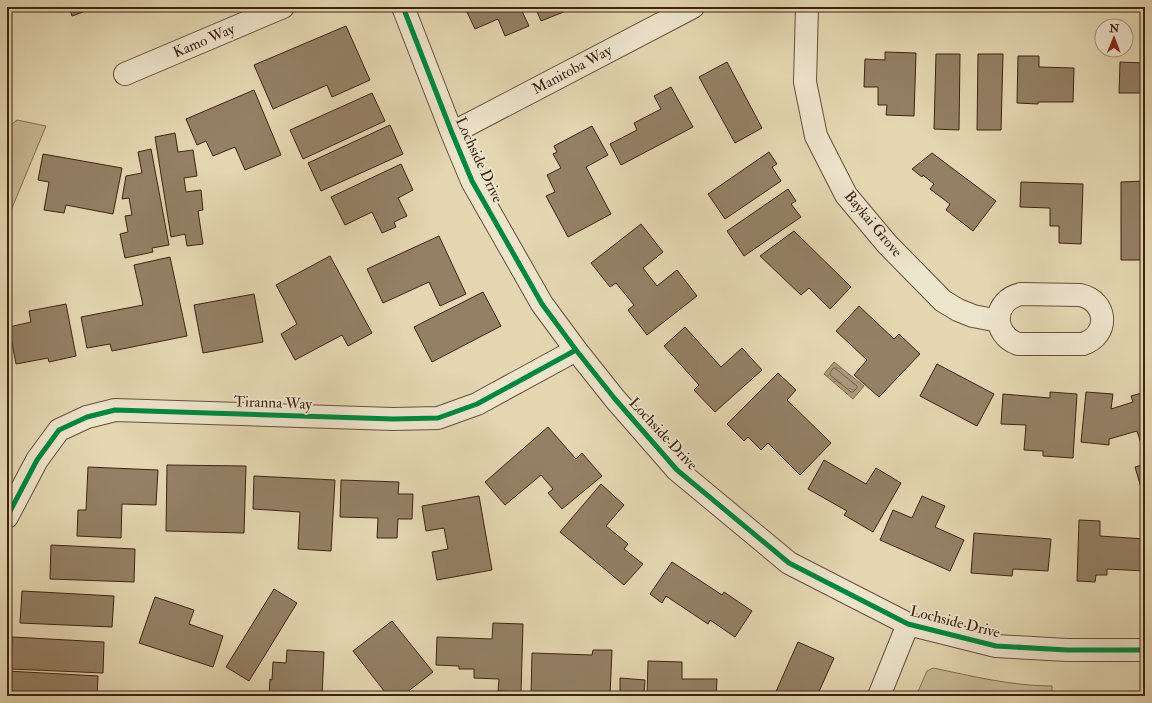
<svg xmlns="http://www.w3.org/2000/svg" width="1152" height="703" viewBox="0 0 1152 703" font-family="'IM FELL Double Pica',serif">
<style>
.park{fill:#c7b795;stroke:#836c54}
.water{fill:url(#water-ripples);stroke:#806951}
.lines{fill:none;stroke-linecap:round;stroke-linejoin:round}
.shore{stroke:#755e47;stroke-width:1}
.building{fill:#948065;stroke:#3f2213}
.minor-casing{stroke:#684f3a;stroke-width:24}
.minor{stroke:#ede4cc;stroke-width:22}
.cycleway-casing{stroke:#ede4cc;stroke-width:8}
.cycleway{stroke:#00873e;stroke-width:5}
.labels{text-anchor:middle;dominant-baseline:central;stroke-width:4;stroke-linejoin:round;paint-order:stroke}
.street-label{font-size:15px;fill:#3f2213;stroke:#ede4cc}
</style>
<defs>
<pattern id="water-ripples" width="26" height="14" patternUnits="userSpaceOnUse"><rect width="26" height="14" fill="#ab997b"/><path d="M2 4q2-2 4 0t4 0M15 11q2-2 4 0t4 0" fill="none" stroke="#8d7c64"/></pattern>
</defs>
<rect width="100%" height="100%" fill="#e3d6b0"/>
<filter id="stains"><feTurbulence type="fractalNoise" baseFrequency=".005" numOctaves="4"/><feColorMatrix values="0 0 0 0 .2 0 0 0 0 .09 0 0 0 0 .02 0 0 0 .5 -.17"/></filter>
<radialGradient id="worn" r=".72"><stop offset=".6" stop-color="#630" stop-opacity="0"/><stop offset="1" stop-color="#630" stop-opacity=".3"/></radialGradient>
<path class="park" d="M17,120l29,6 -39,94v-92z
M933,668c39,8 79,18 119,18v10h-136l11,-25z"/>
<path class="water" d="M834,362l30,24 -11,13 -29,-25z"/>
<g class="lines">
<path class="shore" d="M834,368l2,1 21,17v2l-4,4h-2l-21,-17v-2z"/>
</g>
<path class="building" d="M69,7h28l-25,9z
M472,7h54l-5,2 8,17 -24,10 -7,-17 -23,10 -9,-19z
M535,7h29l2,4 -25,10z
M346,26l24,54 -38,17 -5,-12 -54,24 -19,-44z
M885,52l31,1 -2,63 -28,-1 1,-10h-9v-18h-14l1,-28 20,1z
M936,54h24l-1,76 -25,-1z
M978,54h25l-2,76h-24z
M1018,56h21v11l35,1 -1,34h-35v2l-21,-1z
M727,62l35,66 -27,15 -36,-66z
M1120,62l25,1v55h-1v-25h-25z
M671,87l22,40 -72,38 -11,-21 27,-14 -3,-7 27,-14 -7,-13z
M254,90l27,65 -36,15 -10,-23 -22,9 -7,-15 -9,4 -11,-26z
M372,93l13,28 -82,38 -13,-29z
M390,125l13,29 -82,37 -13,-28z
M592,126l16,29 -22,12 25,47 -43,23 -22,-41 9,-4 -8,-17 14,-7 -8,-14 4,-2 -3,-6z
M175,133l3,19 15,-2 4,26 -13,2 2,14 15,-2 2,20 -5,1 5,33 -16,2 -2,-12 -14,3 -16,-100z
M151,149l18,96 -17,3 1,4 -28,6 -5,-24 8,-2 -3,-16 7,-1 -3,-17 -7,1 4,-23 16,-3 -4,-21z
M769,152l8,12 -5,3 9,14 -56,38 -17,-25z
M932,153l64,48 -23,30 -27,-21 4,-6 -20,-15 4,-5 -11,-9 -1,2 -10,-8z
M43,154l79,14 -9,46 -47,-9 -2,8 -20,-3 5,-28 -11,-2z
M401,164l12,26 -15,8 9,18 -13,6 2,5 -14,6 -10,-21 -27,13 -14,-28z
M1145,181v79h-24v-78z
M1021,182l62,2 -2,60 -22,-1v-17h-9v-18l-30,-1z
M788,189l8,12 -5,3 10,13 -57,39 -17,-25z
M641,224l22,28 -20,16 14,18 20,-16 20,26 -50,39 -19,-25 6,-5 -18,-22 -6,4 -19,-24z
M794,231l57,56 -21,22 -21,-21 -8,7 -41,-39z
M439,236l27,58 -26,12 -11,-24 -46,21 -16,-34z
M330,256l42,77 -24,13 -6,-11 -47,25 -14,-26 16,-10 -21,-39z
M170,257l17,79 -75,15 -2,-7 -23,4 -6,-31 62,-12 -9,-40z
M483,292l18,34 -69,36 -18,-35z
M254,294l9,48 -60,11 -9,-48z
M66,304l10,52 -27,6 -1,-4 -32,6 -7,-37 22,-5 -2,-11z
M859,306l35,33 5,-5 21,20 -41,43 -25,-22 13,-15 -31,-29z
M685,327l36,40 21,-19 20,22 -47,42 -21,-22 5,-5 -35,-39z
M937,364l57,30 -17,32 -57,-30z
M778,373l18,17 -9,10 44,43 -31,32 -32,-32 -7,7 -13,-13 -4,4 -17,-17z
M1050,392l27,2 -4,64 -30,-2v-5l-19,-1 2,-25 -25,-1 2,-30 47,4z
M1086,392l27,2 -2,15 22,-7 -2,-6 14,-4v64l-8,-25 -28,8v6l-28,-3z
M548,427l28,32 6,-6 20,23 -40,33 -14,-16 5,-4 -12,-14 -36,30 -20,-23z
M824,460l42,24 10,-16 25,15 -28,49 -29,-17 3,-4 -39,-22z
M1145,464v26l-3,1 -7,-24z
M167,465l79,1 -2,67 -78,-2z
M88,467l70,3 -2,35 -34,-1 -1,34 -44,-2 1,-26h8z
M254,476l81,4 -4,71 -33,-2 2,-37 -47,-3z
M341,480l58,2 -1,12h15l-1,25h-14l-1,19h-20l1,-20 -38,-1z
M601,484l23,21 -18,21 22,18 -4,5 19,15 -19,21 -64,-53z
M479,496l13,74 -55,10 -5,-28 16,-3 -4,-21 -18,3 -4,-25z
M922,496l23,10 -10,21 29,13 -14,31 -70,-31 13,-30 19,8z
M1079,520l21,1v15l45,3v32l-38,-2v6h-11l-1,7 -18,-1z
M974,533l77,6 -3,32 -35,-2 -1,7 -41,-3z
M51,545l84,4 -1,33 -84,-3z
M672,562l50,33 2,-3 28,19 -17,26 -25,-17 -2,4 -42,-28 -4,7 -12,-9z
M274,589l23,14 -48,78 -23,-14z
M22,591l92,5 -2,31 -92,-4z
M155,597l39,13 -5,14 34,12 -10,31 -74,-24z
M392,621l41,51 -31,24h-14l-35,-45z
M493,623l30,1 -2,68 -23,-1 1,-12 -25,-1v-9h-15v-3l-23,-1 1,-28 55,2z
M12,637l92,5 -1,31 -92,-4z
M798,642l36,16 -17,38h-43z
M287,650l37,2 -2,44h-53l1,-17 2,1 1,-18 13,1z
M593,650h19l-2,46h-79l1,-43 60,2z
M648,661l34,1v17h35l-1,17h-69z
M7,671l91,5 -1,20h-90z
M620,678l25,2 -1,16h-24z"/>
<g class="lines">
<defs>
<path id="minor" d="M403,7l49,126 20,48 70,123 34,46 39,49 62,71 112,93 119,61 88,22 71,4h78
M807,7l-2,75 11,54 30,59 41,49 56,57 15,9 15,6 26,5
M125,74l158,-67
M452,133l241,-126
M1021,294l59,1c28,6 30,40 3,49h-65c-27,-10 -25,-44 3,-50z
M7,517l30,-57 22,-30 28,-13 28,-7 278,9 45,-1 39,-14 99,-54
M879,696l29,-72"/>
</defs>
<use href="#minor" class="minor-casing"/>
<use href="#minor" class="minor"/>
<defs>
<path id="cycleway" d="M403,7l49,126 20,48 70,123 34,46 39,49 62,71 112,93 119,61 88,22 71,4h78
M7,517l30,-57 22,-30 28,-13 28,-7 278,9 45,-1 39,-14 99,-54"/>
</defs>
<use href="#cycleway" class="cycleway-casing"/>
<use href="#cycleway" class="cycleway"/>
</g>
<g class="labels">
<g class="street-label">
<text transform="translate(204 41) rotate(-23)">Kamo Way</text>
<text transform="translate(572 70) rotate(-28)">Manitoba Way</text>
<text transform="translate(479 160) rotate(65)">Lochside Drive</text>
<text transform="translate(873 224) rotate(50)">Baykai Grove</text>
<text transform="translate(273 403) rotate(2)">Tiranna Way</text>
<text transform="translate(663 434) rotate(47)">Lochside Drive</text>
<text transform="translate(955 622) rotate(14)">Lochside Drive</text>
</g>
</g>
<rect width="1152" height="703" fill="none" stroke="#e3d6b0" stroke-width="24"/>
<rect x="8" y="8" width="1136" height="687" fill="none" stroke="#3f2213" stroke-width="2"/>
<rect x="12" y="12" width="1128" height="679" fill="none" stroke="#3f2213"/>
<g transform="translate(1114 38) rotate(1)"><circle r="19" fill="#ede4cc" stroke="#a79682"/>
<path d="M0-3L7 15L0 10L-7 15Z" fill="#8f2418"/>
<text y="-6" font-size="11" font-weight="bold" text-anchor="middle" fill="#3f2213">N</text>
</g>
<rect width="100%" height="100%" filter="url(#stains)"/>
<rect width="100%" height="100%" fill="url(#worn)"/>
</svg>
